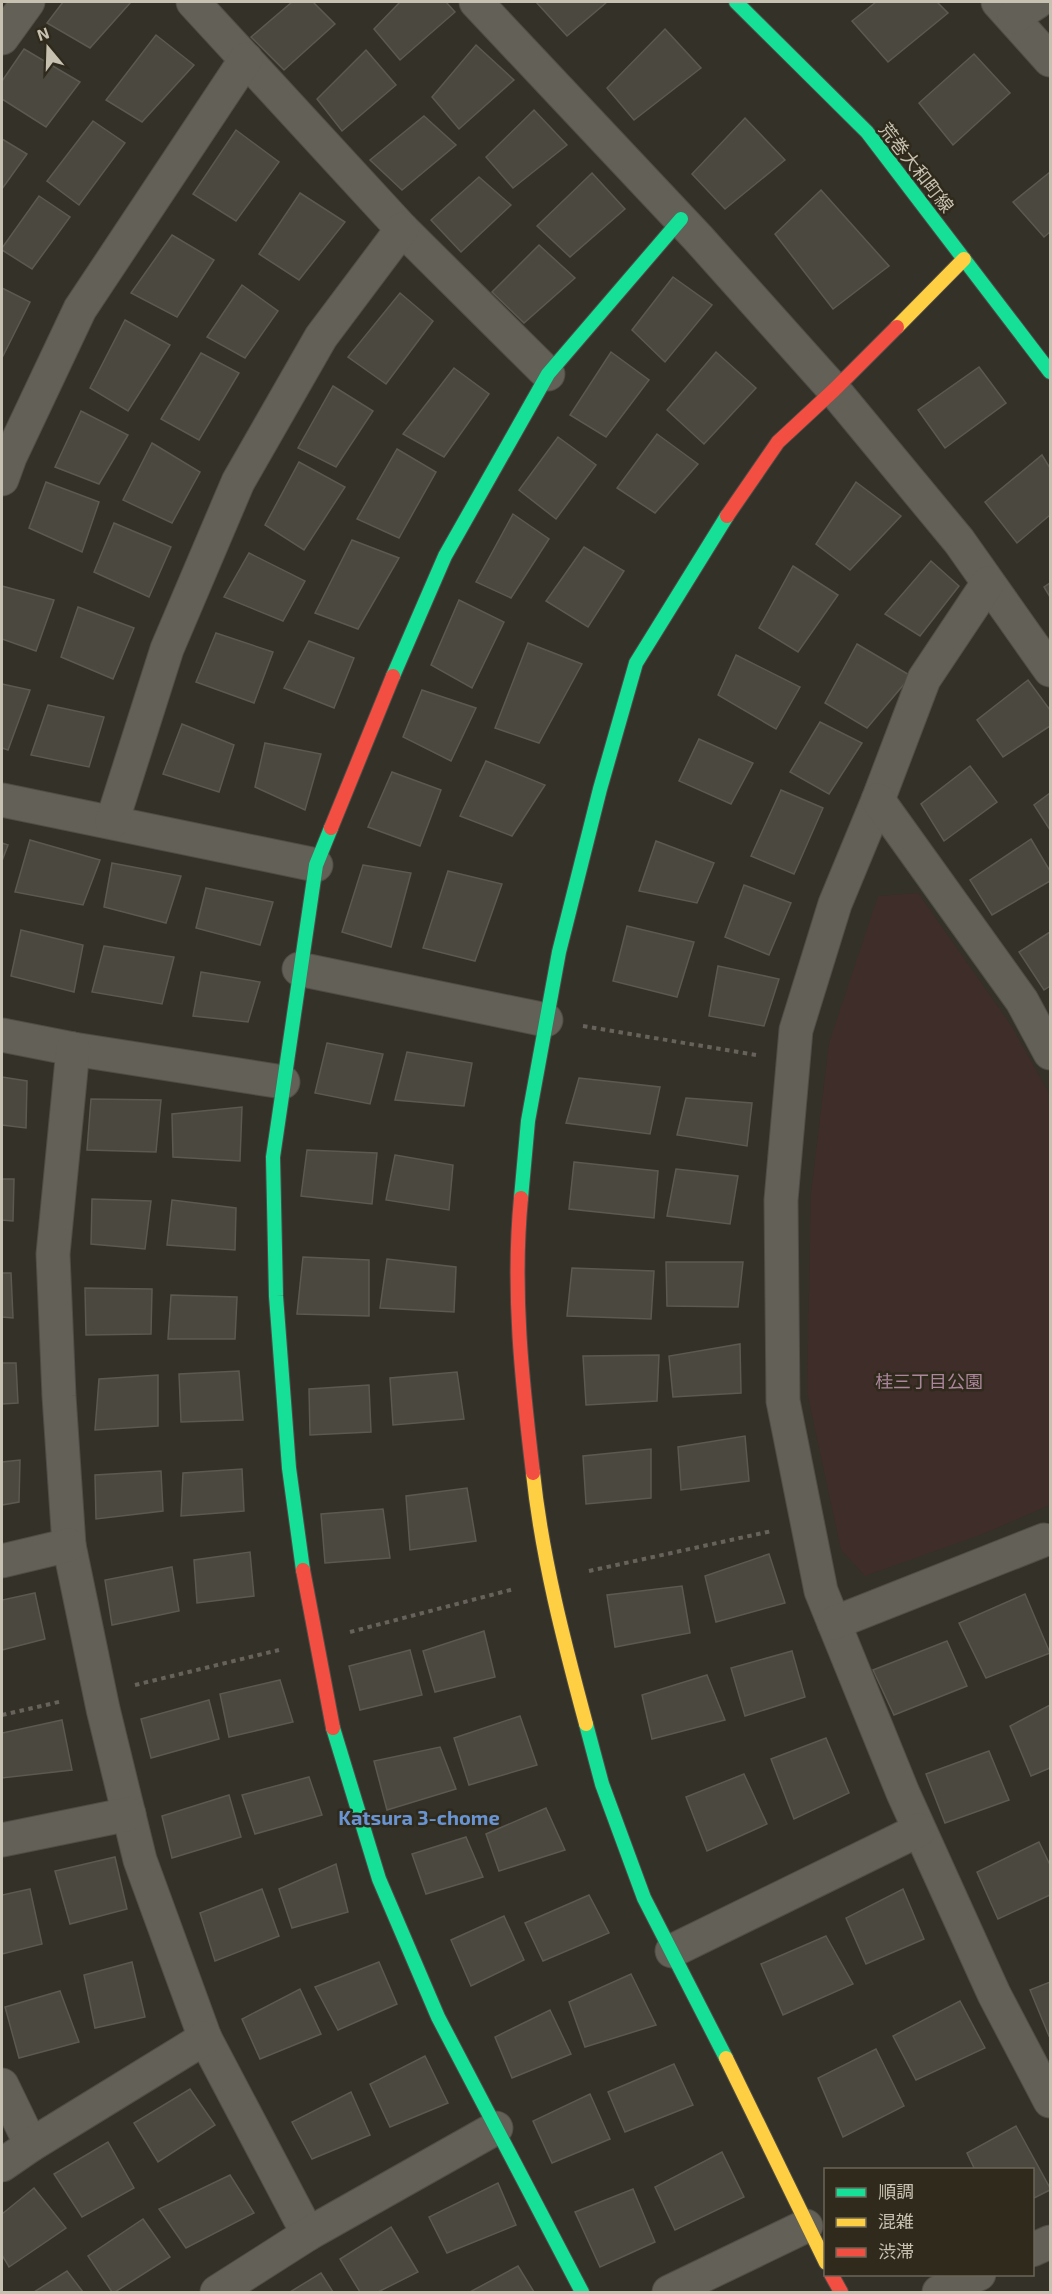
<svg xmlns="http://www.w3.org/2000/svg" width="1052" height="2294" viewBox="0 0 1052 2294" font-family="'Exo 2','Noto Sans JP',sans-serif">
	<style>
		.green { fill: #3e2d28 }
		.building { fill: #4b4840; stroke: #5c5950; stroke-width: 1.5 }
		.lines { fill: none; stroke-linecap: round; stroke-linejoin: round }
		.street-casing { stroke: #4f4d46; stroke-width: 35 }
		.fast-casing { stroke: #4f4d46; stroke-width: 16 }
		.slow-casing { stroke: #4f4d46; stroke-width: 16 }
		.jam-casing { stroke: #4f4d46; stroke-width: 16 }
		.path { stroke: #67625b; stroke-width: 4; stroke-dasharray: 4.5 4.5; stroke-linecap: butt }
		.street { stroke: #636057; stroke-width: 33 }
		.fast { stroke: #16e098; stroke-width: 14 }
		.slow { stroke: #ffcf43; stroke-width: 14 }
		.jam { stroke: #f24e42; stroke-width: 14 }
		.labels { text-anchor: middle; stroke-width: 5; stroke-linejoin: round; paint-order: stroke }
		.street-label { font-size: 18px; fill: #c6c1b1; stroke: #2f2a1b }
		.park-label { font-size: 18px; fill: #ac869d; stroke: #2f2a1b }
		.neighbourhood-label { font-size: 20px; font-weight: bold; fill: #6894d3; stroke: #2f2a1b }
	</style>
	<rect width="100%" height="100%" fill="#343128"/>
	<path class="green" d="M918,893L1011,1025L1050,1095V1505L983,1534L865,1576L841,1550L807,1392L811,1193L829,1043L878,896Z"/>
	<g class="building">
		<path d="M63,2H131L90,48L47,23Z"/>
		<path d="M292,2H313L335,24L284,70L251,37Z"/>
		<path d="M400,2H446L455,12L400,60L374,29Z"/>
		<path d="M536,2H607L567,36Z"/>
		<path d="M876,2H937L948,13L888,62L852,21Z"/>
		<path d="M665,29L701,68L634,120L607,88Z"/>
		<path d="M156,35L194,65L142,122L106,100Z"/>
		<path d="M476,45L514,80L459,129L432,97Z"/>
		<path d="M24,49L80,82L46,127L2,99V81Z"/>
		<path d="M366,50L396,85L342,131L317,99Z"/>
		<path d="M974,54L1010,93L953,145L919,103Z"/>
		<path d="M534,110L567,145L513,188L486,157Z"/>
		<path d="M424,116L456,145L402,190L370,160Z"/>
		<path d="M745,118L785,160L725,209L692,174Z"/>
		<path d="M93,121L125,143L79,205L47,181Z"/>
		<path d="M236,130L279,162L236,221L193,194Z"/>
		<path d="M2,139L27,154L2,189Z"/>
		<path d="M1050,172V232L1044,237L1013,202Z"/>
		<path d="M592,173L625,209L570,257L537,226Z"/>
		<path d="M479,177L511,205L461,252L431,220Z"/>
		<path d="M821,190L889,266L833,309L775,234Z"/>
		<path d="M300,193L345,222L299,280L259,254Z"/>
		<path d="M39,196L70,217L32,269L2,250V248Z"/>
		<path d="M172,235L214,260L177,317L131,293Z"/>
		<path d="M539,245L575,278L524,323L492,292Z"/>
		<path d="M673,277L712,305L665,362L632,330Z"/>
		<path d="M242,285L278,311L245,358L207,337Z"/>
		<path d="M2,288L30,302L2,358Z"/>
		<path d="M400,293L433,321L386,384L348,357Z"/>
		<path d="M125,320L170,345L128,411L90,388Z"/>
		<path d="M611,352L649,380L606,437L570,415Z"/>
		<path d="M716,352L756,388L704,444L667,410Z"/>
		<path d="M201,353L239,373L199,440L161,419Z"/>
		<path d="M979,367L1006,403L945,448L918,410Z"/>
		<path d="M454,368L489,394L444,457L403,434Z"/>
		<path d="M333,386L373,411L336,467L298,448Z"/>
		<path d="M81,411L128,435L99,484L55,467Z"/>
		<path d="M657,434L698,464L655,513L617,488Z"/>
		<path d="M558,437L596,465L556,519L519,490Z"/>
		<path d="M152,443L200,472L172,523L123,500Z"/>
		<path d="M397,449L436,472L399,538L357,519Z"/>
		<path d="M1042,455L1050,468V515L1017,543L985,502Z"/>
		<path d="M299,462L345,487L304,550L265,525Z"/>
		<path d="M46,482L99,502L82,552L29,528Z"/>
		<path d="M856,482L901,516L850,570L816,544Z"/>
		<path d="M513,514L549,539L511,598L476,582Z"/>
		<path d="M114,523L171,547L149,597L94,572Z"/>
		<path d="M352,540L399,558L358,629L315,613Z"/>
		<path d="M584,547L624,571L588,627L546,601Z"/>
		<path d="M249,553L305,581L283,621L224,597Z"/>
		<path d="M931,561L959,586L920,636L885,614Z"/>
		<path d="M793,566L838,595L798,652L759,628Z"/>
		<path d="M1050,583V597L1044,587Z"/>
		<path d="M2,586L54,600L36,651L2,639Z"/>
		<path d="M459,600L504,622L472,688L431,665Z"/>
		<path d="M78,607L134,628L113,679L61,657Z"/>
		<path d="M216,633L273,652L254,703L196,682Z"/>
		<path d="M309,641L354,658L334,708L284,688Z"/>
		<path d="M528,643L582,664L539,743L495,728Z"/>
		<path d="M857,644L911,676L867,728L825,703Z"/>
		<path d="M736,655L800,687L776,729L718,695Z"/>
		<path d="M1028,680L1050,710V726L1003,757L977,720Z"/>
		<path d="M2,684L30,690L8,750L2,748Z"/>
		<path d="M422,690L476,708L451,761L403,737Z"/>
		<path d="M48,705L104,717L89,767L31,755Z"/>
		<path d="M820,722L862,743L829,794L790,772Z"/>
		<path d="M182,724L234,745L219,792L163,774Z"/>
		<path d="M699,739L753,763L731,804L679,781Z"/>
		<path d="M265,743L321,754L305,810L255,787Z"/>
		<path d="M486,761L545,785L512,836L460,816Z"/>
		<path d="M970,766L997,802L944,841L921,804Z"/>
		<path d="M392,772L441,790L420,846L368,827Z"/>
		<path d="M781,790L823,808L794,874L751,856Z"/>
		<path d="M1050,793V830L1034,805Z"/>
		<path d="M1031,839L1050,871V881L992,915L970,880Z"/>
		<path d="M30,840L100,860L83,905L15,892Z"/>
		<path d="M656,841L714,863L697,903L639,891Z"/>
		<path d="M2,843L8,845L2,861Z"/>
		<path d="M112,863L181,876L166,923L104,907Z"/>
		<path d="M363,865L411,873L391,947L342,932Z"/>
		<path d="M448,871L502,884L475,961L423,948Z"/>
		<path d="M744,885L791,903L769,955L725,937Z"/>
		<path d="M206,888L273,902L260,945L196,928Z"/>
		<path d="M627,926L694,942L677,997L613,981Z"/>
		<path d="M21,930L83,945L74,992L11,976Z"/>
		<path d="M1050,932V986L1044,990L1019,952Z"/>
		<path d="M104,946L174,957L162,1004L92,992Z"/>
		<path d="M718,966L779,979L764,1026L709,1016Z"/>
		<path d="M201,972L260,982L248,1022L193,1016Z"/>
		<path d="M327,1043L383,1054L370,1104L315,1093Z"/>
		<path d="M407,1052L472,1063L464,1106L395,1100Z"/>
		<path d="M2,1077L27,1081L26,1128L2,1125Z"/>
		<path d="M579,1078L660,1087L650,1134L566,1123Z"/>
		<path d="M686,1098L752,1103L747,1146L677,1135Z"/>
		<path d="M91,1099L161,1100L156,1152L87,1150Z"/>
		<path d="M242,1107L240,1161L173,1157L172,1114Z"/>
		<path d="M307,1150L377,1153L372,1204L301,1196Z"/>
		<path d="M395,1155L453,1165L449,1210L386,1200Z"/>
		<path d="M574,1162L658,1171L654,1218L569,1209Z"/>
		<path d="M676,1169L738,1176L730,1224L667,1216Z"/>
		<path d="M2,1179H14L13,1221L2,1220Z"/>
		<path d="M92,1199L151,1201L145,1249L91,1244Z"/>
		<path d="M172,1200L236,1208L235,1250L167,1245Z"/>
		<path d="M303,1257L369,1260V1316L297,1314Z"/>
		<path d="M387,1259L456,1267L454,1312L380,1308Z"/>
		<path d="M666,1262H743L738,1307L667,1306Z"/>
		<path d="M572,1268L654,1271L651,1319L567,1316Z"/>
		<path d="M2,1273H11L13,1318L2,1317Z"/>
		<path d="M85,1288L152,1289L151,1334L86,1335Z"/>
		<path d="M171,1295L237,1297L235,1339H168Z"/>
		<path d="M740,1344L741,1393L673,1397L669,1356Z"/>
		<path d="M659,1355L657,1401L586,1405L583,1356Z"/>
		<path d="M2,1363H16L18,1403L2,1404Z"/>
		<path d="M239,1371L243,1420L181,1422L179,1374Z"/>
		<path d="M457,1372L464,1419L393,1425L390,1378Z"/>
		<path d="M158,1375V1426L95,1430L99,1379Z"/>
		<path d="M369,1385L371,1432L310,1435L309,1389Z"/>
		<path d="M745,1436L749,1481L681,1490L678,1447Z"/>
		<path d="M651,1449V1498L586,1504L583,1456Z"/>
		<path d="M20,1460L19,1502L2,1505V1462Z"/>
		<path d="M242,1469L244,1511L181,1516L183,1473Z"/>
		<path d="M161,1471L163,1511L96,1519L95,1475Z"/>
		<path d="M467,1488L476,1541L410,1550L406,1496Z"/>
		<path d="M383,1509L390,1558L325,1563L321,1514Z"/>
		<path d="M250,1552L254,1596L197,1603L194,1560Z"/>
		<path d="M769,1554L785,1603L716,1622L705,1576Z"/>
		<path d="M172,1567L179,1611L112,1625L105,1580Z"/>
		<path d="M682,1586L690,1633L615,1647L607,1595Z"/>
		<path d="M35,1593L45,1639L2,1650V1600Z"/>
		<path d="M1025,1594L1050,1653L986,1678L959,1623Z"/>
		<path d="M484,1631L495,1677L435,1692L423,1651Z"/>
		<path d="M947,1641L967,1686L894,1715L873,1670Z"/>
		<path d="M410,1650L422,1695L360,1710L349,1666Z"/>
		<path d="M792,1651L805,1697L745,1716L731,1668Z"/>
		<path d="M707,1675L725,1720L652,1739L642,1695Z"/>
		<path d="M280,1680L293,1722L229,1737L220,1694Z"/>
		<path d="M209,1700L219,1739L151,1758L141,1719Z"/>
		<path d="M1050,1705V1768L1031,1776L1010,1726Z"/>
		<path d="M520,1716L537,1765L469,1785L454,1738Z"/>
		<path d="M62,1720L72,1770L2,1778V1733Z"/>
		<path d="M826,1738L849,1793L794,1819L771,1759Z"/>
		<path d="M440,1747L456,1789L387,1810L374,1761Z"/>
		<path d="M989,1751L1009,1800L945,1823L926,1774Z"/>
		<path d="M744,1774L767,1824L707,1851L686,1797Z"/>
		<path d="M309,1777L322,1815L255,1834L242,1795Z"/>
		<path d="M229,1795L241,1837L172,1858L162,1816Z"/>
		<path d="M546,1808L565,1850L499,1871L486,1834Z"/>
		<path d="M466,1837L483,1877L426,1894L412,1854Z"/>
		<path d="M1039,1842L1050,1865V1895L998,1919L977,1872Z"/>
		<path d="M115,1857L127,1909L70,1924L55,1871Z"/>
		<path d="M336,1864L348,1912L292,1928L279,1889Z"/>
		<path d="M30,1889L42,1944L2,1954V1895Z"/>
		<path d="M262,1889L279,1936L215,1961L200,1913Z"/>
		<path d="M903,1889L924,1939L866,1964L846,1918Z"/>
		<path d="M589,1895L609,1933L543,1961L525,1923Z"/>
		<path d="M504,1916L524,1960L471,1986L451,1940Z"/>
		<path d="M826,1936L853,1984L783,2015L761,1964Z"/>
		<path d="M132,1962L145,2017L95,2028L84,1975Z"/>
		<path d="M379,1962L397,2004L338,2030L315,1987Z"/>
		<path d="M631,1974L656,2025L585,2047L569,2002Z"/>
		<path d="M1050,1982V2035L1049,2036L1030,1990Z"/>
		<path d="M300,1989L321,2034L260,2059L242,2019Z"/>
		<path d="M60,1991L79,2042L19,2058L5,2007Z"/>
		<path d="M960,2001L985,2048L916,2080L893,2036Z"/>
		<path d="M550,2010L571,2054L512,2078L495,2037Z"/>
		<path d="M876,2049L904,2106L843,2137L818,2078Z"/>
		<path d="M425,2056L448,2103L390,2127L370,2084Z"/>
		<path d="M674,2064L693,2105L625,2132L608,2092Z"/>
		<path d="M190,2089L215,2125L158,2162L134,2123Z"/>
		<path d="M351,2092L370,2135L312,2159L292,2122Z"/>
		<path d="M590,2094L610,2139L552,2163L533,2121Z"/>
		<path d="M1016,2126L1050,2188V2190L1032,2199V2170H975L967,2153Z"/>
		<path d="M108,2142L134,2188L82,2217L54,2174Z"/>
		<path d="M722,2152L744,2197L675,2230L655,2187Z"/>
		<path d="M230,2175L254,2213L186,2248L159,2209Z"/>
		<path d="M498,2183L516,2225L447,2253L429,2217Z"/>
		<path d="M34,2188L66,2228L9,2267L2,2255V2214Z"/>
		<path d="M633,2189L655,2242L600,2267L575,2212Z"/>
		<path d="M143,2219L170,2257L115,2292H112L88,2256Z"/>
		<path d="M391,2227L418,2272L378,2292H360L340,2259Z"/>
		<path d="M518,2266L534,2292H470Z"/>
		<path d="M67,2271L83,2292H34Z"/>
		<path d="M321,2273L333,2292H290Z"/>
	</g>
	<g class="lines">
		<defs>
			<g id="street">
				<path d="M193,2L402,229L548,374"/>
				<path d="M476,2L698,238L834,390L959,541L1050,670"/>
				<path d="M998,2L1050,60"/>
				<path d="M1014,17L1037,2"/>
				<path d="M2,38L28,2"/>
				<path d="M2,479L10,457L80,309L246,59"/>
				<path d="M988,583L924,679L878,800L835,904L796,1030L781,1200L783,1401L821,1591L903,1793L994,1994L1050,2101"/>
				<path d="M2,800L316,865"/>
				<path d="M878,800L1022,1001L1050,1053"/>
				<path d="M112,822L167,649L238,482L321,337L402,229"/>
				<path d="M299,969L546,1020"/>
				<path d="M2,1035L73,1049L283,1082"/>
				<path d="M73,1049L53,1254L59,1396L69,1545L103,1709L140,1860L205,2038L308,2234"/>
				<path d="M2,1561L69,1545"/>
				<path d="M834,1623L1044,1540"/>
				<path d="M2,1840L129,1814"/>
				<path d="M672,1951L919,1830"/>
				<path d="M2,2085L31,2145"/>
				<path d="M2,2165L31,2145L205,2038"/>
				<path d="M1032,2250L1050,2242"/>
				<path d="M217,2292L308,2234L496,2128"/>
				<path d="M669,2292L806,2226"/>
				<path d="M939,2292L979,2274"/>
			</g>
			<g id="fast">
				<path d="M736,2L867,132L1050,372"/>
				<path d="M393,676L445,556L548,374L681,219"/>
				<path d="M521,1198L528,1121L559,952L600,789L636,663L727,516"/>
				<path d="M303,1570L289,1468L276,1296L273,1157L316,865L331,828"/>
				<path d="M586,1724L602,1784L644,1898L726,2058"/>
				<path d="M333,1728L379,1879L438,2017L582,2292"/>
			</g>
			<g id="slow">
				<path d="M897,327L964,259"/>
				<path d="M533,1473C542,1558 564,1642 586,1724"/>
				<path d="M726,2058L826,2263"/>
			</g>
			<g id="jam">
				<path d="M727,516L778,442L834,390L897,327"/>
				<path d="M331,828L393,676"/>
				<path d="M521,1198C512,1290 522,1382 533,1473"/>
				<path d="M303,1570L333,1728"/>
				<path d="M831,2274L841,2292"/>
			</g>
		</defs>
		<use href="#street" class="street-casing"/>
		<use href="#fast" class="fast-casing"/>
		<use href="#slow" class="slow-casing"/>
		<use href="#jam" class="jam-casing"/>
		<g class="path">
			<path d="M583,1026L756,1055"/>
			<path d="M589,1571L772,1531"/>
			<path d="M350,1632L514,1589"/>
			<path d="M135,1685L279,1650"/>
			<path d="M2,1715L63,1701"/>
		</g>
		<use href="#street" class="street"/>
		<use href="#fast" class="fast"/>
		<use href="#slow" class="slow"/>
		<use href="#jam" class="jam"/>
	</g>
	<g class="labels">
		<g class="street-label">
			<text transform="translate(916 168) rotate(52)" y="6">荒巻大和町線</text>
		</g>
		<g class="park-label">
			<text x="929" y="1388">桂三丁目公園</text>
		</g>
		<g class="neighbourhood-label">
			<text x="419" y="1825">Katsura 3-chome</text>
		</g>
	</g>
	<rect width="1052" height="2294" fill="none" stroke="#c6c1b1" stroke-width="6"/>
	<rect x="824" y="2168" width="210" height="108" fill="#2f2a1b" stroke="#6b6657" stroke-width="1.5"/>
	<rect x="836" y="2188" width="30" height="9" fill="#16e098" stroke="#6b6657" stroke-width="1.5"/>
	<text x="878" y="2198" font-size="18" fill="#c6c1b1">順調</text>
	<rect x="836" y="2218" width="30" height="9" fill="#ffcf43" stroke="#6b6657" stroke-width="1.5"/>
	<text x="878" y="2228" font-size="18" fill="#c6c1b1">混雑</text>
	<rect x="836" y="2248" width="30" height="9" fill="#f24e42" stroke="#6b6657" stroke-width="1.5"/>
	<text x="878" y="2258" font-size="18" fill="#c6c1b1">渋滞</text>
	<g transform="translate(48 48) rotate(341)" stroke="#2f2a1b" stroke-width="4.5" paint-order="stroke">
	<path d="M0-4.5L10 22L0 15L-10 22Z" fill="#c6c1b1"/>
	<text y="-9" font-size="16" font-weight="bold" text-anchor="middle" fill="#c6c1b1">N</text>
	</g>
</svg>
